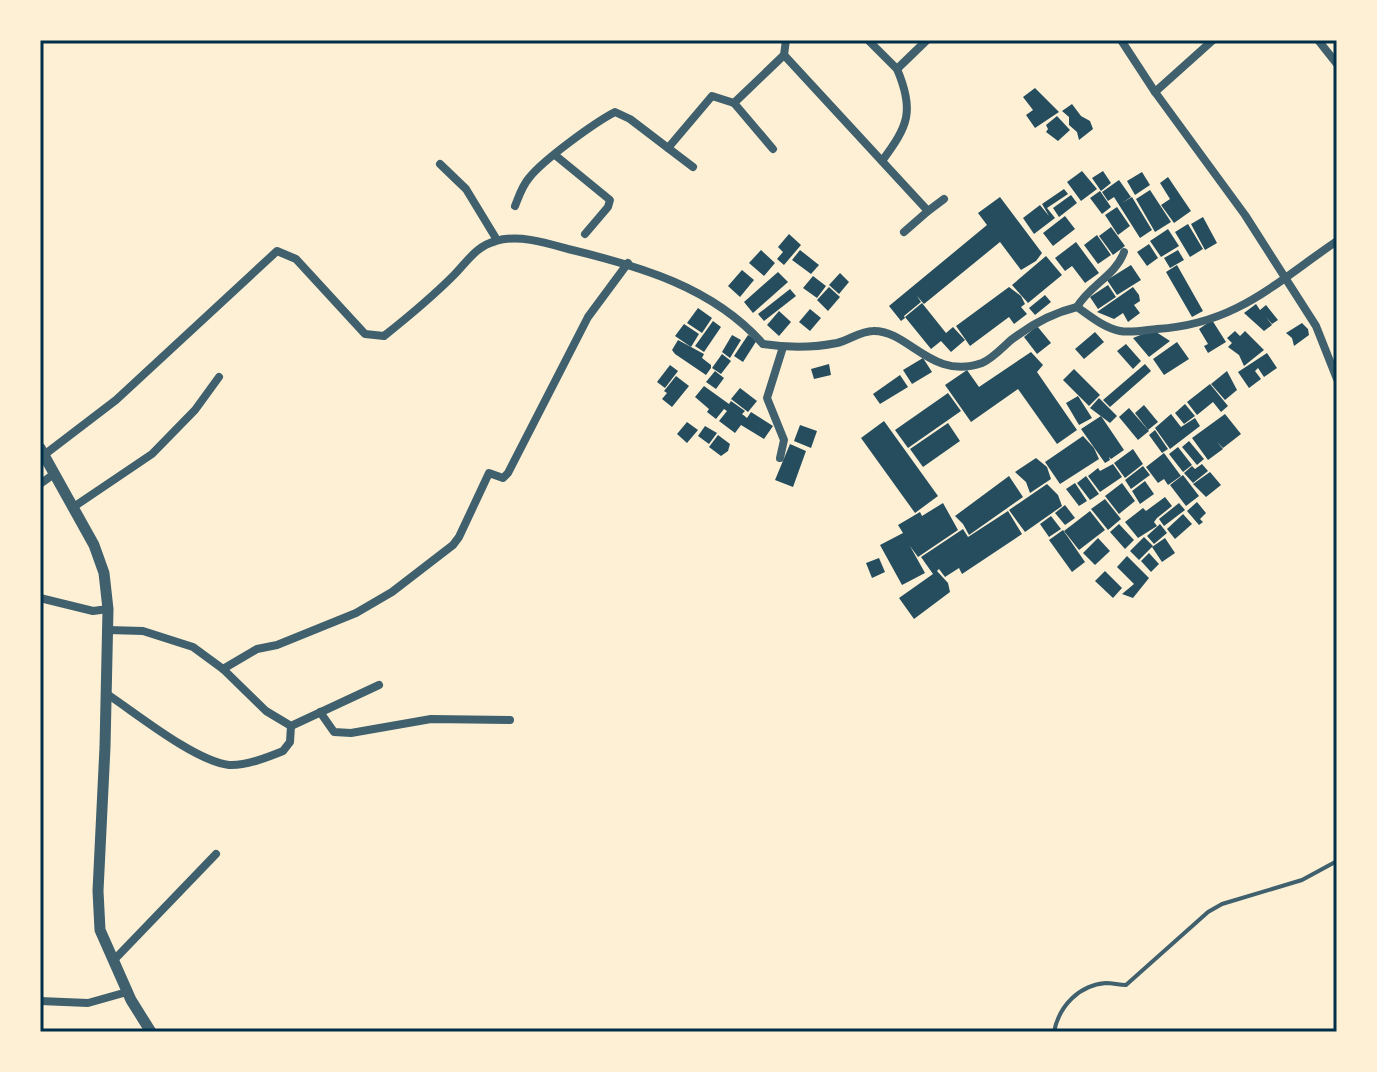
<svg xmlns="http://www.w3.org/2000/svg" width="1377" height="1072" viewBox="0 0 1377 1072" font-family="Signika,sans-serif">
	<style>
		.building { fill: #264d5e }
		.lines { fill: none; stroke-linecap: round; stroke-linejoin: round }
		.service { stroke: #3f606c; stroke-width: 4 }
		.minor { stroke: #3f606c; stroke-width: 8 }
		.tertiary { stroke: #3f606c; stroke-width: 11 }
		.neatline { fill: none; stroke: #003049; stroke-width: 3 }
	</style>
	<rect width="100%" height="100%" fill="#fdf0d5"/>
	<g class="building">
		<path d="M1035,88L1059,112L1035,128L1026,115L1033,110L1023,97Z"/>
		<path d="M1072,104L1081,116L1090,121L1093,129L1079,140L1077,132L1069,125V117L1062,111Z"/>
		<path d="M1057,116L1070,130L1058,141L1046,132L1048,129L1046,125Z"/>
		<path d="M1082,171L1097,189L1081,201L1067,182Z"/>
		<path d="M1103,171L1111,183L1101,191L1092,178Z"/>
		<path d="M1142,172L1150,185L1135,195L1127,181Z"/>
		<path d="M1168,177L1191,211L1174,223L1161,205L1170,199L1160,183Z"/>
		<path d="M1119,180L1131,197L1122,203L1132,197L1152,230L1140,238L1114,197L1108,201L1102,192Z"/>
		<path d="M1064,189L1068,194L1047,208L1055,218L1034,234L1023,218L1040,205L1049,216L1042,204Z"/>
		<path d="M1150,190L1171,222L1155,232L1136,199Z"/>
		<path d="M1100,191L1111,207L1102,214L1090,198Z"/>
		<path d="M1071,195L1077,203L1059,217L1053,208Z"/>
		<path d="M1000,197L1042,253L1036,261L1021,270L1000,242L924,304L917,296L921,302L904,316L905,318L901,321L889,306L987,225L978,213Z"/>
		<path d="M1117,207L1130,226L1118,235L1105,215Z"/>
		<path d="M1065,216L1075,229L1053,246L1043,233Z"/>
		<path d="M1203,217L1217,243L1205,250L1191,224Z"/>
		<path d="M1188,224L1203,249L1190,257L1175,232Z"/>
		<path d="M1111,227L1125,246L1113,255L1099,236Z"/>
		<path d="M1168,229L1179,246L1161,257L1150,241Z"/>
		<path d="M789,234L801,245L784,265L777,259L783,252L778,247Z"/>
		<path d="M1097,235L1111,255L1098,264L1084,245Z"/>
		<path d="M1076,242L1099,273L1085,283L1072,266L1065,271L1055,258Z"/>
		<path d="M1149,244L1158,258L1147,266L1137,252Z"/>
		<path d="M761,250L775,263L764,276L749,263Z"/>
		<path d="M800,250L819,265L811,274L792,260Z"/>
		<path d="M1178,250L1184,260L1170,268L1164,258Z"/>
		<path d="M1046,256L1062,275L1028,303L1012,285Z"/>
		<path d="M1131,265L1141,280L1117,295L1107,280Z"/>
		<path d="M1177,265L1203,311L1192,317L1166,272Z"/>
		<path d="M742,270L754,280L740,297L728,286Z"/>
		<path d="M778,272L788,282L753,313L744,302Z"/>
		<path d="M840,273L849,282L839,294L829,285Z"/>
		<path d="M813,276L826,286L817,298L803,288Z"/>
		<path d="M1108,285L1116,297L1098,309L1090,297Z"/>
		<path d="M829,287L840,297L828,311L817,300Z"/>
		<path d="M1009,287L1021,296L1025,304L1021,307L1027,314L1014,324L1009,317L970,346L956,326Z"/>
		<path d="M1133,287L1139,295L1140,301L1134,305L1140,313L1128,322L1123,313L1114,319L1097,312Z"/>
		<path d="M790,289L796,296L764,321L758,314Z"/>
		<path d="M1045,295L1051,302L1035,315L1029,308Z"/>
		<path d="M922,303L946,333L953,327L965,340L951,352L941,341L931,349L905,317Z"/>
		<path d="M1256,304L1260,310L1266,305L1278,320L1272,324L1266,317L1272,325L1264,331L1244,313Z"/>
		<path d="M698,308L712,318L702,333L687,323Z"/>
		<path d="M810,309L821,318L810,331L799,322Z"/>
		<path d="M779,311L791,322L779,336L767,325Z"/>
		<path d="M1212,320L1226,342L1208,353L1204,346L1208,344L1199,329Z"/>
		<path d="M713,321L721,327L704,352L695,346Z"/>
		<path d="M1302,323L1308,329L1309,335L1294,346L1292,338L1286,333Z"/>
		<path d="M684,324L699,334L691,347L675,336Z"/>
		<path d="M1037,326L1051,343L1037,354L1024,337Z"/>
		<path d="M1153,330L1170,341L1149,357L1133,338Z"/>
		<path d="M1235,331L1240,336L1245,331L1264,350L1244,366L1239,355L1228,347L1232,343L1227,338Z"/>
		<path d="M1095,332L1104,342L1084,359L1075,349Z"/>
		<path d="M732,335L741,340L730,358L722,352Z"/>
		<path d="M748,335L757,340L743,362L734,356Z"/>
		<path d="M678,340L704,354L702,358L711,365V368L706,375L675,354L672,350Z"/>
		<path d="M1177,342L1189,359L1164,375L1153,359Z"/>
		<path d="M1126,344L1141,361L1133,369L1117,351Z"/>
		<path d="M1031,352L1043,365L1037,372L1077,430L1057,444L1018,389L971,422L945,385L967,370L979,387Z"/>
		<path d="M1267,353L1277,368L1264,377L1258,368L1255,371L1261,379L1249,388L1238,372Z"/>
		<path d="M722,354L731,361L721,374L712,368Z"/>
		<path d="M923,358L932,372L912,384L903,370Z"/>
		<path d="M829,364L831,375L814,379L811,369Z"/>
		<path d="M1145,364L1151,371L1110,407L1103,400Z"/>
		<path d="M670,365L678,371L665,388L657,382Z"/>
		<path d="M1074,369L1100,395L1089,406L1063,380Z"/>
		<path d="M715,371L724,378L716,389L706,382Z"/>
		<path d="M1227,371L1237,390L1225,400L1211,384Z"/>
		<path d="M900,375L908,387L880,404L873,394Z"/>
		<path d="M676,376L689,386L672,407L662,399L667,393L664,391Z"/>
		<path d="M1210,384L1228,406L1221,412L1213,402L1197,415L1187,402Z"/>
		<path d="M704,386L729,404L731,401L745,411L742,414L747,418L751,412L773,426L764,439L741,425L735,433L719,421L727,411L724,409L716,419L707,412L709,409L695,397Z"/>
		<path d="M740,388L757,401L748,412L731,399Z"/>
		<path d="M948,393L961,411L908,448L895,430Z"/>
		<path d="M1078,396L1092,418L1079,425L1066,403Z"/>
		<path d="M1099,398L1117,416L1110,423L1090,408Z"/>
		<path d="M1185,404L1195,416L1184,424L1175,413Z"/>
		<path d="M1144,405L1158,422L1148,430L1135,413Z"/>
		<path d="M1129,408L1149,431L1138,440L1119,417Z"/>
		<path d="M1171,414L1181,427L1195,418L1200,426L1170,449L1155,428Z"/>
		<path d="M1225,414L1241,434L1223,448L1217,442L1223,449L1208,460L1192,438Z"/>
		<path d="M1101,416L1124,450L1111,459L1109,457L1110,460L1105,463L1081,429Z"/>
		<path d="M884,421L938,496L915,513L861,438Z"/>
		<path d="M687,422L698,430L687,443L677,434Z"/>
		<path d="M948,423L960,441L923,467L910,449Z"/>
		<path d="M800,425L817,431L811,448L794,441Z"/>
		<path d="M705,426L717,433L709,444L698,436Z"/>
		<path d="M1155,430L1168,449L1162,453L1149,435Z"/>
		<path d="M718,435L730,444L728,451L721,456L709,447Z"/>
		<path d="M1083,436L1094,448L1099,459L1060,484L1045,462Z"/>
		<path d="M1189,441L1204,459L1197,465L1182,447Z"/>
		<path d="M790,444L806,451L793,487L775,480Z"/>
		<path d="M1178,447L1192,465L1183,472L1169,454Z"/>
		<path d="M1133,449L1143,464L1125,478L1114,463Z"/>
		<path d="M1164,453L1181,476L1168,485L1164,479L1158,483L1146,467Z"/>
		<path d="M1036,458L1047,467L1051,479L1030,493L1026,482L1015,472Z"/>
		<path d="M1113,464L1122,477L1100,492L1088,476L1098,468L1100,471Z"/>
		<path d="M1202,464L1208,471L1193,483L1184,473L1192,466L1195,469Z"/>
		<path d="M1143,466L1150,475L1131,489L1125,480Z"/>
		<path d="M1210,472L1221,485L1206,497L1193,484Z"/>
		<path d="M1183,475L1199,496L1186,506L1170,485Z"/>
		<path d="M1009,476L1023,497L969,535L963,524L955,516Z"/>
		<path d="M1086,476L1099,494L1090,500L1077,483Z"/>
		<path d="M1145,481L1154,494L1140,504L1132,491Z"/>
		<path d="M1075,483L1087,501L1079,506L1066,489Z"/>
		<path d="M1122,483L1135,501L1119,514L1105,496Z"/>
		<path d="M1047,484L1058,495L1062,506L1025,532L1009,510Z"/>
		<path d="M1165,497L1172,506L1157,518L1154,522L1157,526L1138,538L1125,522L1143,508L1146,511Z"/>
		<path d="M1105,499L1121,519L1108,530L1091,509Z"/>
		<path d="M1197,502L1206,513L1200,519L1203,522L1199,525L1187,511Z"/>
		<path d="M943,503L958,530L918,557L910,546L925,573L902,585L880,545L903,533L898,525L920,512L922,516Z"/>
		<path d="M1179,503L1185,510L1164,526L1159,519Z"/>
		<path d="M1065,505L1075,518L1065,525L1055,513Z"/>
		<path d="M1008,511L1022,534L962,574L959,568L945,577L939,569L937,571L948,583L950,592L914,619L899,598L933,574L921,557L963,529L968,537Z"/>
		<path d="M1090,511L1105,530L1079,550L1064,531Z"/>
		<path d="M1183,514L1192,524L1175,539L1167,529Z"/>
		<path d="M1051,516L1061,529L1049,537L1040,524Z"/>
		<path d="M1119,524L1134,540L1125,549L1110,532Z"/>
		<path d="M1160,524L1167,533L1154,544L1147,536Z"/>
		<path d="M1063,530L1085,562L1072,572L1049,540Z"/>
		<path d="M1144,537L1153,546L1139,560L1130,551Z"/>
		<path d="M1098,538L1110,551L1095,565L1083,553Z"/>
		<path d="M1165,538L1175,553L1162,562L1152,547Z"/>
		<path d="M1149,553L1159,564L1151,572L1141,561Z"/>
		<path d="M1127,556L1149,578L1133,598L1122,594L1134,584L1117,567Z"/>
		<path d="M879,558L885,572L872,578L866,563Z"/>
		<path d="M1105,571L1122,588L1113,598L1095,581Z"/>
	</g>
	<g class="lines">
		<path class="service" d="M1054,1032C1059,1006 1079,985 1106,983C1113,983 1119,985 1126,985L1208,912L1222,904L1302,880L1337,861"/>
		<g class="minor">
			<path d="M868,40L897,69L927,40"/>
			<path d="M1121,40L1155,92L1245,215L1316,326L1337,379"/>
			<path d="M1318,40L1337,64"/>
			<path d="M784,55L928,211L944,199"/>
			<path d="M1155,92L1213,40"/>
			<path d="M668,148L693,167"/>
			<path d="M773,149L734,103L784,55L786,40"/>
			<path d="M555,155L610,200L608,207L585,234"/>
			<path d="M882,161C908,126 915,111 897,69"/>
			<path d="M440,164L466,189L497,240"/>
			<path d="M515,206C519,196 522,186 529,178C543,160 594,123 615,112L630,119L668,148L712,96L734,103"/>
			<path d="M904,232L928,211"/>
			<path d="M1077,307C1089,286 1116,275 1124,252"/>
			<path d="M44,455L116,400L277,251L296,259L365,334L384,336C408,317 432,297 454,275C467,262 476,246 496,241C518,234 547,243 568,249C639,266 713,287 763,344C789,348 812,348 837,343C849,340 861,331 873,331C909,330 931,381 982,363C992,359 1003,347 1011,340C1032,324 1052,313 1077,307C1090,316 1104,328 1120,331C1131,333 1146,330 1157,329C1236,324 1275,283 1337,241"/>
			<path d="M780,458L784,440L767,398L783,347"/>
			<path d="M40,484L54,474"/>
			<path d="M72,508L152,454L195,410L219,377"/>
			<path d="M40,598L93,611L108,609"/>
			<path d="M108,630L143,631L193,647L223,669L266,711L291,726L379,685"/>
			<path d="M223,669L257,649L277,645L356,613L392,592L453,545L459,537L489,473L503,478L508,473L588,317L628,263"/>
			<path d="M107,694C137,714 195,761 229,765C246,766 268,757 283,751L290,742L291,726"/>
			<path d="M320,712L334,732L351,733L431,719L510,720"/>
			<path d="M113,961L216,854"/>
			<path d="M40,1001L88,1003L127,992"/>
		</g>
		<path class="tertiary" d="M40,448L94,545L104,573L108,609L105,747L98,891L100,930L131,1000L151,1032"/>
	</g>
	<rect width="1377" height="1072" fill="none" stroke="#fdf0d5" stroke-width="84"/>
	<rect x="42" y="42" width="1293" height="988" class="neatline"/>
</svg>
